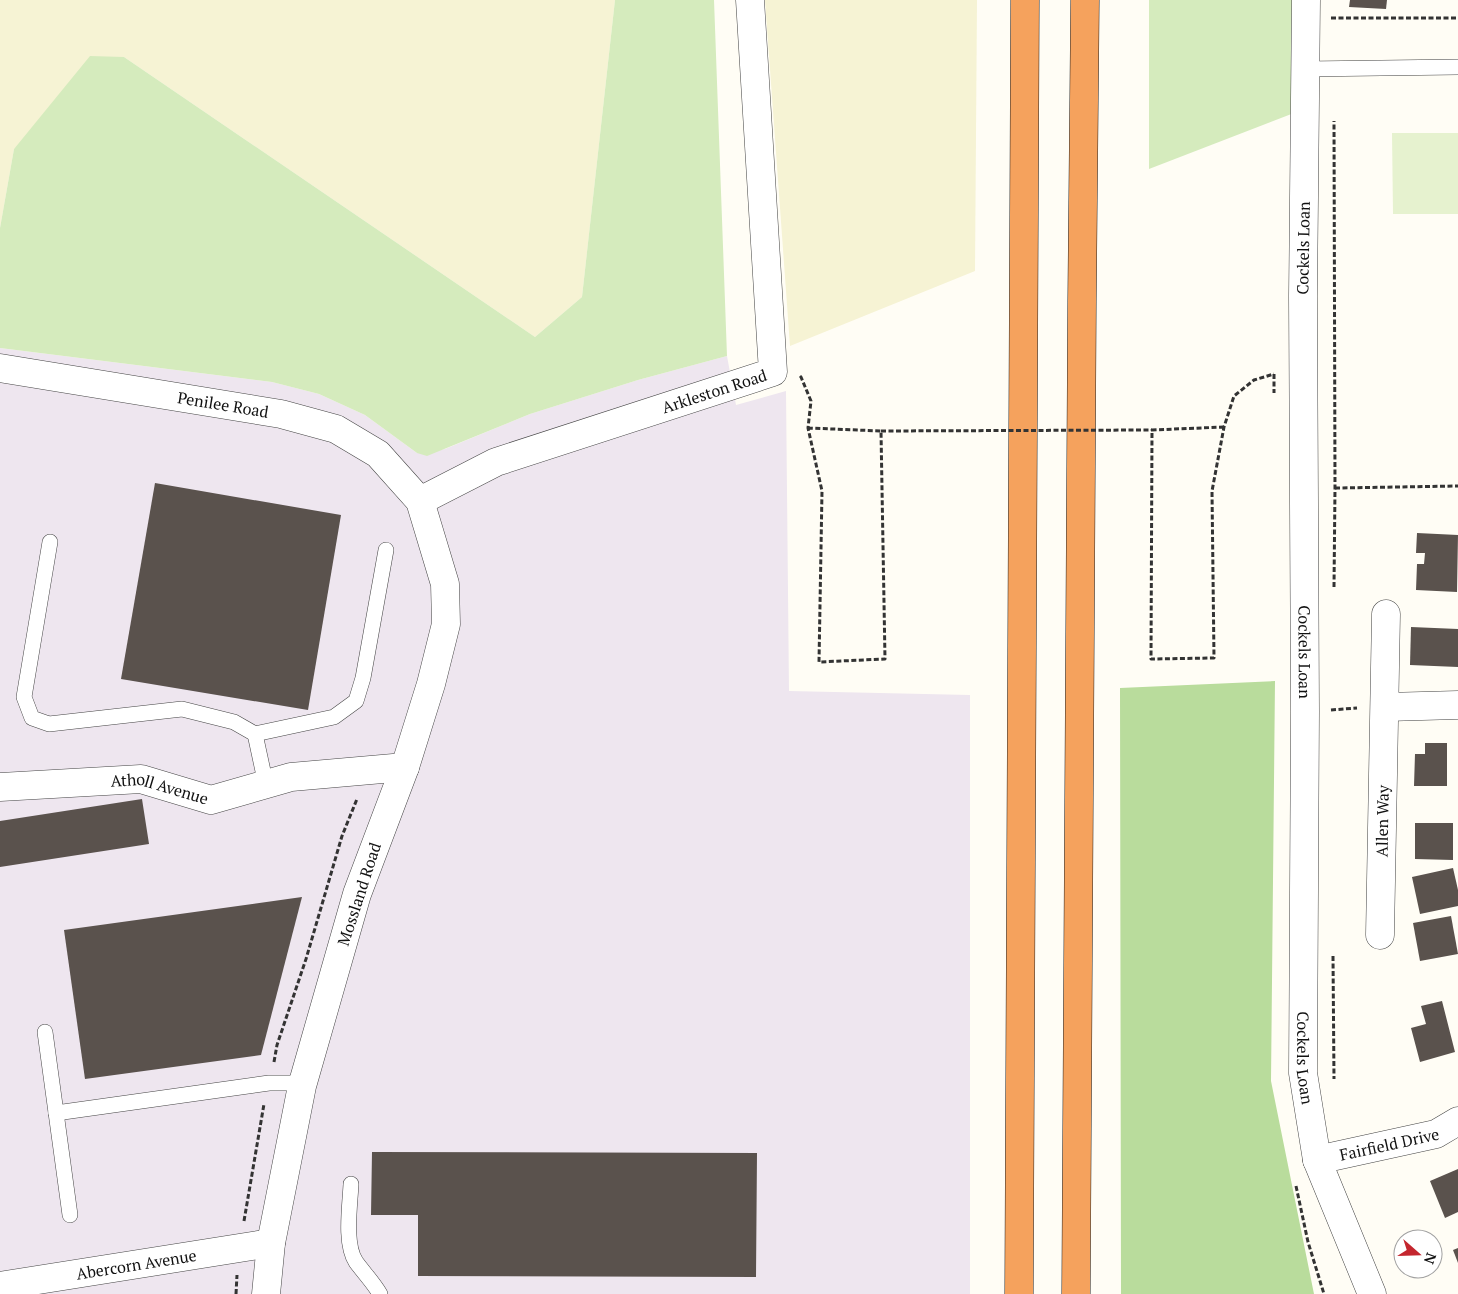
<svg xmlns="http://www.w3.org/2000/svg" width="1458" height="1294" viewBox="0 0 1458 1294" font-family="'PT Serif',serif">
	<style>
		.industrial { fill: #eee6ef }
		.farmland { fill: #f6f3d4 }
		.green { fill: #d5ebbd }
		.forest { fill: #b9dc9c }
		.pitch { fill: #e6f2cf }
		.building { fill: #5a524d }
		.lines { fill: none; stroke-linecap: round; stroke-linejoin: round }
		.service-casing { stroke: #444; stroke-width: 16 }
		.minor-casing { stroke: #444; stroke-width: 29 }
		.tertiary-casing { stroke: #444; stroke-width: 29 }
		.motorway-casing { stroke: #222; stroke-width: 29 }
		.path { stroke: #333; stroke-width: 3; stroke-dasharray: 5 2.5; stroke-linecap: butt }
		.service { stroke: #fff; stroke-width: 15 }
		.minor { stroke: #fff; stroke-width: 28 }
		.tertiary { stroke: #fff; stroke-width: 28 }
		.motorway { stroke: #f5a25d; stroke-width: 28 }
		.path-bridge { stroke: #333; stroke-width: 3; stroke-dasharray: 5 2.5; stroke-linecap: butt }
		.labels { text-anchor: middle; stroke-width: 5; stroke-linejoin: round; paint-order: stroke }
		.street-label { font-size: 16px; fill: #111; stroke: #fff }
	</style>
	<rect width="100%" height="100%" fill="#fffdf5"/>
	<path class="industrial" d="M0,348L272,382L319,394L365,415L417,453L445,449L530,414L638,380L727,356L736,405L786,391L789,691L970,695V1294H0Z"/>
	<g class="farmland">
		<path d="M0,0H615L582,297L535,337L124,57L14,149L0,228Z"/>
		<path d="M765,0H977L975,271L790,346Z"/>
	</g>
	<g class="green">
		<path d="M615,0H714L727,356L638,380L530,414L427,456L417,453L365,415L319,394L272,382L0,348V228L14,149L90,56L124,57L535,337L582,297Z"/>
		<path d="M1149,0H1294V113L1149,169Z"/>
	</g>
	<path class="forest" d="M1275,681L1271,1081L1314,1294H1121L1120,688Z"/>
	<path class="pitch" d="M1392,133H1458V214H1393Z"/>
	<g class="building">
		<path d="M1350,0H1387L1386,9L1349,7Z"/>
		<path d="M155,483L341,515L308,710L121,679Z"/>
		<path d="M1417,533L1458,535L1457,592L1416,590L1417,564H1424L1425,553H1416Z"/>
		<path d="M1411,627L1458,629V667L1410,665Z"/>
		<path d="M1425,743H1447V786H1414L1415,754H1425Z"/>
		<path d="M142,799L149,844L0,867V821Z"/>
		<path d="M1415,823H1453V860L1415,859Z"/>
		<path d="M1453,868L1458,890V906L1420,914L1412,877Z"/>
		<path d="M302,897L261,1055L85,1079L64,930Z"/>
		<path d="M1451,916L1458,954L1420,961L1413,923Z"/>
		<path d="M1442,1001L1455,1052L1420,1062L1411,1028L1426,1024L1421,1006Z"/>
		<path d="M372,1152L757,1153L756,1277L418,1276V1215H371Z"/>
		<path d="M1458,1169V1212L1445,1218L1430,1181Z"/>
		<path d="M1458,1248V1263L1453,1250Z"/>
	</g>
	<g class="lines">
		<defs>
			<g id="service">
				<path d="M1305,69L1458,67"/>
				<path d="M50,542L24,697L32,718L49,724L182,709L234,722L255,734L334,717L356,701L363,678L386,550"/>
				<path d="M255,734L266,785"/>
				<path d="M45,1032L70,1215"/>
				<path d="M56,1113L269,1083H303"/>
				<path d="M351,1184C350,1206 344,1244 356,1262C364,1273 373,1282 380,1294"/>
			</g>
			<g id="minor">
				<path id="s1" d="M420,501L496,462L773,372L750,0"/>
				<path d="M1386,707L1458,705"/>
				<path id="s2" d="M0,787L141,779L211,800L291,777L405,767"/>
				<path id="s3" d="M1380,935L1386,614"/>
				<path id="s4" d="M1317,1160L1436,1134L1458,1121"/>
				<path id="s5" d="M0,1286L271,1243"/>
			</g>
			<g id="tertiary">
				<path id="s6" d="M1306,0L1303,296L1305,711L1303,1073L1317,1160L1372,1294"/>
				<path id="s7" d="M0,368L281,414L336,429L378,454L420,501L445,584L446,624L431,684L405,767L357,894L302,1086L271,1243L266,1294"/>
			</g>
			<g id="motorway">
				<path d="M1019,1294L1025,0"/>
				<path d="M1076,1294L1082,302L1085,0"/>
			</g>
		</defs>
		<use href="#service" class="service-casing"/>
		<use href="#minor" class="minor-casing"/>
		<use href="#tertiary" class="tertiary-casing"/>
		<use href="#motorway" class="motorway-casing"/>
		<g class="path">
			<path d="M1331,18H1458"/>
			<path d="M1274,374V393"/>
			<path d="M800,376L801,377L811,401L808,428L822,491L819,662L885,659L881,431L808,428"/>
			<path d="M1224,427L1152,430L1151,659L1214,658L1212,491L1224,427L1234,396L1254,380L1274,374"/>
			<path d="M1335,488L1458,486"/>
			<path d="M1334,587L1335,488L1334,121"/>
			<path d="M1331,710L1357,708"/>
			<path d="M1333,956L1334,1079"/>
			<path d="M274,1062L277,1045L306,959L342,836L357,799"/>
			<path d="M1296,1186L1308,1242L1324,1294"/>
			<path d="M244,1221L264,1104"/>
			<path d="M236,1294L237,1275"/>
		</g>
		<use href="#service" class="service"/>
		<use href="#minor" class="minor"/>
		<use href="#tertiary" class="tertiary"/>
		<use href="#motorway" class="motorway"/>
		<path class="path-bridge" d="M881,431L1152,430"/>
	</g>
	<g class="labels">
		<g class="street-label">
			<text transform="translate(1303 248) rotate(-89)" y="6">Cockels Loan</text>
			<text dy="6" stroke="none"><textPath href="#s1" startOffset="315">Arkleston Road</textPath></text>
			<text dy="6" stroke="none"><textPath href="#s7" startOffset="226">Penilee Road</textPath></text>
			<text dy="6" stroke="none"><textPath href="#s6" startOffset="652">Cockels Loan</textPath></text>
			<text dy="6" stroke="none"><textPath href="#s2" startOffset="161">Atholl Avenue</textPath></text>
			<text dy="6" stroke="none"><textPath href="#s3" startOffset="114">Allen Way</textPath></text>
			<text transform="translate(359 894) rotate(-72)" y="6">Mossland Road</text>
			<text dy="6" stroke="none"><textPath href="#s6" startOffset="1058">Cockels Loan</textPath></text>
			<text dy="6" stroke="none"><textPath href="#s4" startOffset="74">Fairfield Drive</textPath></text>
			<text dy="6" stroke="none"><textPath href="#s5" startOffset="138">Abercorn Avenue</textPath></text>
		</g>
	</g>
	<g transform="translate(1418 1254) rotate(110)"><circle r="24" fill="#ffffff" stroke="#a0a0a0"/>
	<path d="M0-4L9 19L0 12L-9 19Z" fill="#c4262e"/>
	<text y="-8" font-size="14" font-weight="bold" text-anchor="middle" fill="#111111">N</text>
	</g>
</svg>
